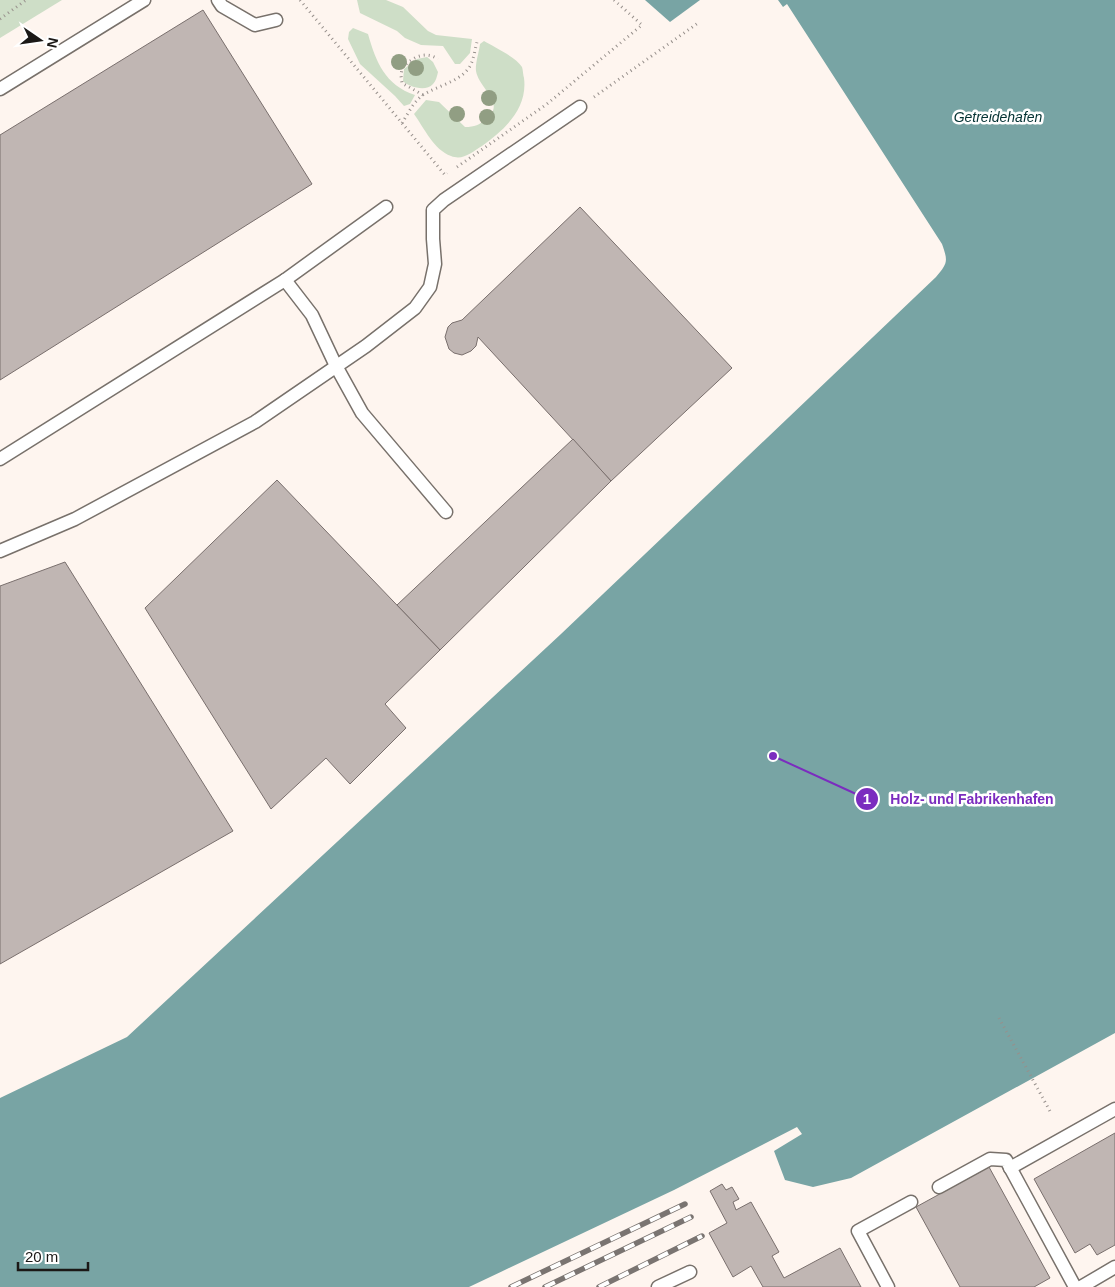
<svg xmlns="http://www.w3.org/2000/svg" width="1115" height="1287" viewBox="0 0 1115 1287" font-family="Helvetica,sans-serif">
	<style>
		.green { fill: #cedec7 }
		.water { fill: #78a4a4 }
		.building { fill: #c0b6b3; stroke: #796f6d }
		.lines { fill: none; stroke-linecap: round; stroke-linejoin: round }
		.service-casing { stroke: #78716b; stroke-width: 15 }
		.path { stroke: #97908c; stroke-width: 3; stroke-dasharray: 1 4; stroke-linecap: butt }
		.service { stroke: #fff; stroke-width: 12 }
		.rail-casing { stroke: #7a7471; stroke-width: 5.5 }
		.rail { stroke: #fff; stroke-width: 4; stroke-dasharray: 11; stroke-linecap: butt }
		.tree { fill: #919e83 }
		.labels { text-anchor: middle; stroke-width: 5; stroke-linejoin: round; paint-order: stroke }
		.water-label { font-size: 14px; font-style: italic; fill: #033132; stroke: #fff }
		.leader { fill: none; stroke: #7b2cbf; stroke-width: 2 }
		.callout-dot { fill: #7b2cbf; stroke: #fff; stroke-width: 2 }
		.mark-label { font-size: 15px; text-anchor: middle; font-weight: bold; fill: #fff }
		.callout-label { font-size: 14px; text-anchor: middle; font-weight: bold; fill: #7b2cbf; stroke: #fff; stroke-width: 5; stroke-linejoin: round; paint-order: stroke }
	</style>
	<rect width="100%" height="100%" fill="#fef5ef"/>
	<g class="green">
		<path d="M0,0H62L0,38Z"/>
		<path d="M357,0H386L403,7L428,31L436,35L472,39L470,53L460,64H455L443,46L421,45L405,38L397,31L360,13Z"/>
		<path d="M353,28L368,34C376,62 385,85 415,95L410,104L404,106L395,96L360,64L348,39L349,32Z"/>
		<path d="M484,41C494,47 516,57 522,67C523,70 523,75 524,78C528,109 504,130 482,146C472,152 463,161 451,156C434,150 424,128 414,114L426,100L439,102L465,127C475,127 479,125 486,119C507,103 479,89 476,71C475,64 479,52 480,44Z"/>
		<path d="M427,57L433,62L438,72C437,76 436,81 433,84C426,92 409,87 403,81L404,69L417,59Z"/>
	</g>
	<g class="water">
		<path d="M645,0H700L670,22Z"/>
		<path d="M778,0H1115V1033L851,1178L813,1187L785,1180L774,1151L802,1134L797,1127L674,1190L469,1287H0V1098L127,1037L561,634L936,277C948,263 948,261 942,244L787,4L783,7Z"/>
	</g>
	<g class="building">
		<path d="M203,10L312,184L0,380V135Z"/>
		<path d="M580,207L732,368L611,481L478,337L476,346L471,351L462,355L454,353L449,349L445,337L448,327L452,323L462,320Z"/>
		<path d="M573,439L611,481L440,650L397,605Z"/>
		<path d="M277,480L440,650L385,704L406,728L350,784L326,758L271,809L145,608Z"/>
		<path d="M65,562L233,831L0,964V586Z"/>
		<path d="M1115,1133V1245L1097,1255L1090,1244L1075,1253L1034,1179Z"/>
		<path d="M989,1167L1050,1278L1034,1287H960L916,1207Z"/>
		<path d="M722,1184L726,1190L732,1187L739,1199L733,1202L736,1210L751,1202L779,1252L772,1256L784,1278L840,1248L861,1287H763L751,1266L733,1277L709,1233L727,1223L710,1191Z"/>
	</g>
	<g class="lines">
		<defs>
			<g id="service">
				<path d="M218,0L222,6L255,25L276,20"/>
				<path d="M0,89L144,0"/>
				<path d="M285,280L312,315L336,366L362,413L446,512"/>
				<path d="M0,459L285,280L386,207"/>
				<path d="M0,551L75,519L255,422L366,346L415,308L430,287L435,264L433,239V210L444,200L580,107"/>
				<path d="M1010,1168L1115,1109"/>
				<path d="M939,1187L990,1159L1006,1160L1075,1287"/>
				<path d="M658,1287L690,1272"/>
				<path d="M888,1287L858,1231L911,1202"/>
				<path d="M1081,1287L1115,1267"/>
			</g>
		</defs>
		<use href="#service" class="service-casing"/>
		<g class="path">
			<path d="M300,0L445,175L447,173"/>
			<path d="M0,19L26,0"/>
			<path d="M423,95L402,83L401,76L402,68C412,58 424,50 438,59"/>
			<path d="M594,97L698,23"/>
			<path d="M402,123C408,114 413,102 423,95C436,86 464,81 471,64C474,58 475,49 477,42"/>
			<path d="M457,167L547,104L642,25L614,0"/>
			<path d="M999,1018L1051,1113"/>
		</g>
		<use href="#service" class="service"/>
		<defs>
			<g id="rail">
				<path d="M511,1287L685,1204"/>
				<path d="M545,1287L691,1217"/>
				<path d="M599,1287L702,1236"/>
			</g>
		</defs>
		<use href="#rail" class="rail-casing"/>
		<use href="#rail" class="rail"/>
	</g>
	<g class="tree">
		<circle cx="399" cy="62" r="8"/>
		<circle cx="416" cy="68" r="8"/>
		<circle cx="489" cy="98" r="8"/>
		<circle cx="457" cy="114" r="8"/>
		<circle cx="487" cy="117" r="8"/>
	</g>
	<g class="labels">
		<g class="water-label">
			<text x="998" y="122">Getreidehafen</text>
		</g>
	</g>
	<path class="leader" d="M773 756L867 799"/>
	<g class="callout-dot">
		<circle cx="773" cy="756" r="5"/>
		<circle cx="867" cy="799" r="12"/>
	</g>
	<g class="mark-label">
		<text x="867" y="804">1</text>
	</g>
	<g class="callout-label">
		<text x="972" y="804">Holz- und Fabrikenhafen</text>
	</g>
	<g transform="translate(40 40) rotate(103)" stroke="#ffffff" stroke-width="4" paint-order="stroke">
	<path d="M0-4L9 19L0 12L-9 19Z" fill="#1b1816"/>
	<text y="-8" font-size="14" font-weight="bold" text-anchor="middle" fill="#1b1816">N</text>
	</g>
	<path d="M18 1262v8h70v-8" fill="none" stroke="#1b1816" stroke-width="2.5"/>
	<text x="25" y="1262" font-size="15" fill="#1b1816" stroke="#ffffff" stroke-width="4" paint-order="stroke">20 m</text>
</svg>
